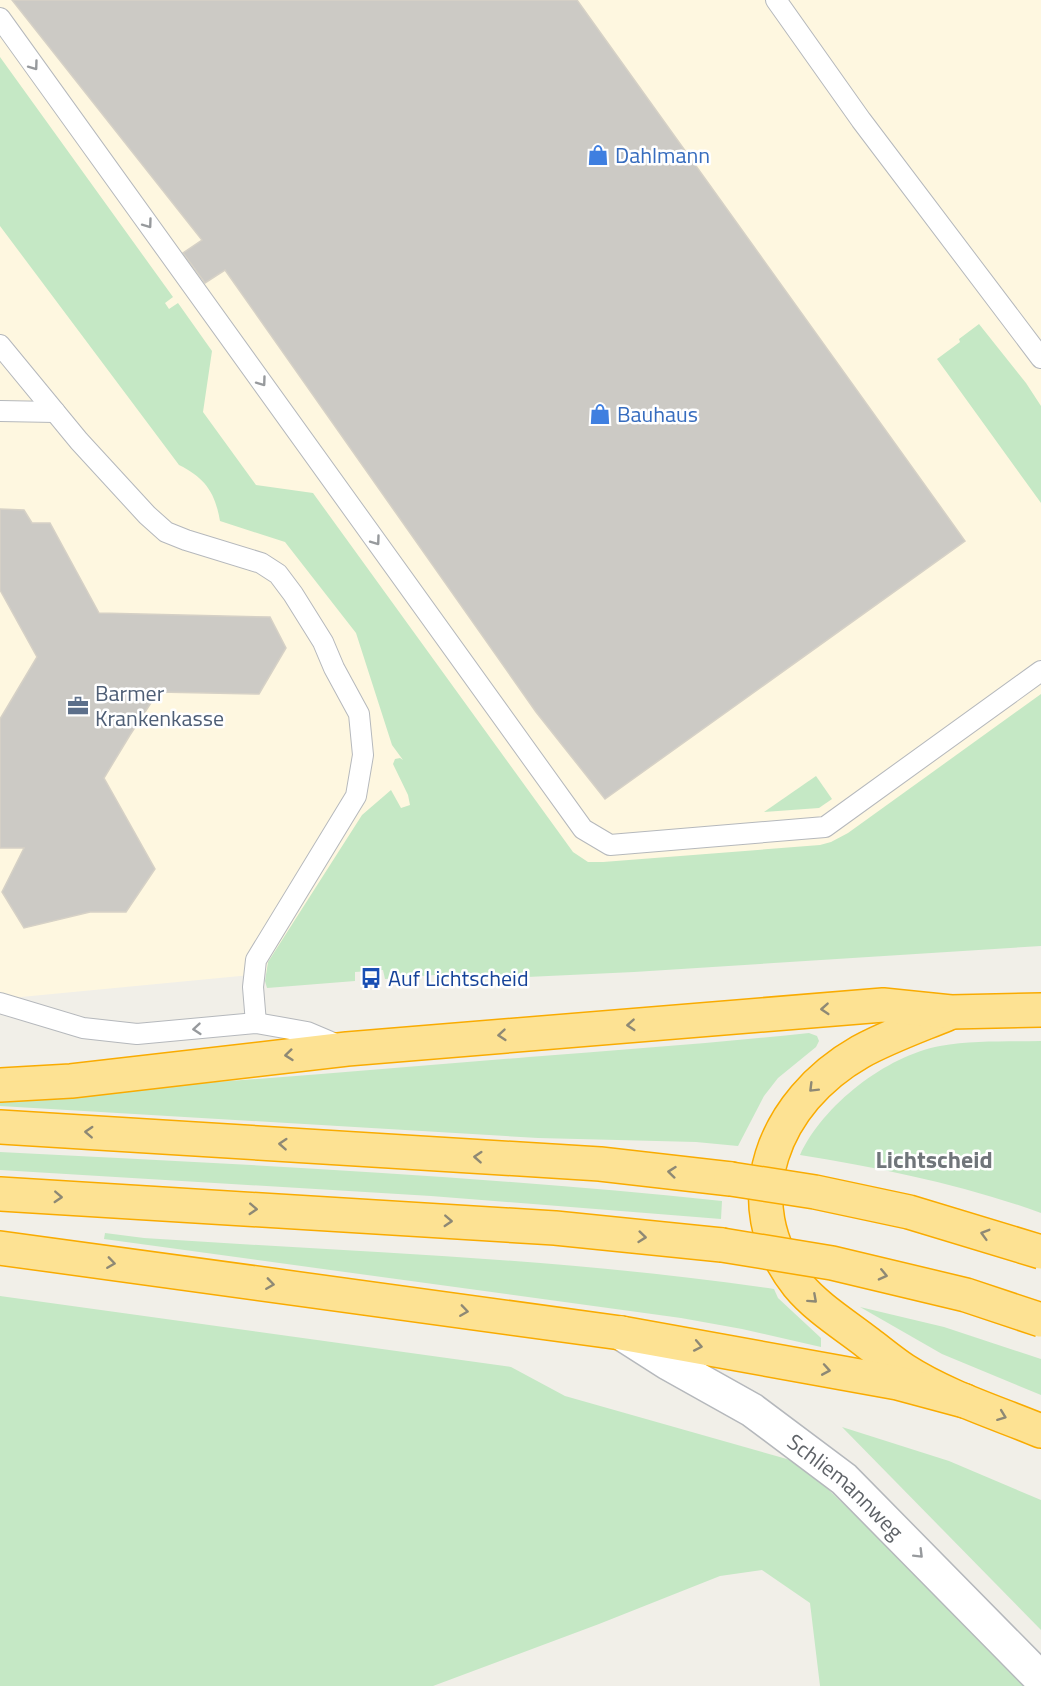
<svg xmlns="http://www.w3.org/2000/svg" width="1041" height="1686" viewBox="0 0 1041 1686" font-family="'Titillium Web',sans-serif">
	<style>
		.commercial { fill: #fef7e0 }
		.green { fill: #c5e8c5 }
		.building { fill: #cccac5; stroke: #d6d1c6; stroke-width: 1.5 }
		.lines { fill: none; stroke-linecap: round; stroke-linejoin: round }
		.lane-casing { stroke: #b5b8bc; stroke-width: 22 }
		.street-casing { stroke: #b5b8bc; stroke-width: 36 }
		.highway-casing { stroke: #f9ab00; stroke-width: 36 }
		.lane { stroke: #fff; stroke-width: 20 }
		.street { stroke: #fff; stroke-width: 33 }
		.highway { stroke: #fde293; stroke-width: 33 }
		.highway-bridge-casing { stroke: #f9ab00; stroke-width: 36; stroke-linecap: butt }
		.highway-bridge { stroke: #fde293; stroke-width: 33 }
		.oneway { stroke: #979a9d }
		.oneway2 { stroke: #8e8975 }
		.labels { text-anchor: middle; stroke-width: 5; stroke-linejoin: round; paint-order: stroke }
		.shop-label { font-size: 22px; fill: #366cbe; stroke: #fff; text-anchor: start }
		.service-label { font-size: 22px; fill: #4e5e75; stroke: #fff; text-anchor: start }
		.transit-label { font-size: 22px; fill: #164399; stroke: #fff; text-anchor: start }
		.street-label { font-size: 22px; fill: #5f6368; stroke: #fff }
		.neighbourhood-label { font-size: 24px; font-weight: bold; fill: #70757a; stroke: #fff }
	</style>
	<rect width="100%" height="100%" fill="#f1efe8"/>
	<path class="commercial" d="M0,0H1041V892L315,969L0,999Z"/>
	<g class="green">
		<path d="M0,57L173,297L165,303L169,309L178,303L212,351L203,412L256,485L313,493L573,852L588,862H603L820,845L831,842L848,833L1041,694V946L634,972L527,977L447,974L385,979L383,970L355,972V981L267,988L265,981L268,962L362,815L391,790L401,808L410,805L408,795L393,764L395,759L400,758L403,760L392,745L356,633L285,542L220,521C215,492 205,478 179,465L0,226Z"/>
		<path d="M979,324L1026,383L1041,406V503L937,359L960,342L959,339Z"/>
		<path d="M816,776L832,799L819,808L764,812Z"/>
		<path d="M809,1033L817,1036L819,1041L816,1047L778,1078L764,1096L738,1146L696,1142L538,1138L0,1106V1096C177,1086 353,1072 529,1057C622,1050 716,1043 809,1033Z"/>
		<path d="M1041,1041V1213C964,1185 881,1168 800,1155C823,1105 886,1056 940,1046C973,1040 1008,1042 1041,1041Z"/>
		<path d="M0,1152C241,1164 482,1176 722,1201L721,1219L431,1196L0,1170Z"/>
		<path d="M105,1233L144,1238C354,1252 565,1258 774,1289L778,1298L821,1338V1347L742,1329L681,1318L104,1239Z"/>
		<path d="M0,1296L511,1367L565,1396L801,1463L894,1553L1024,1686H820L810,1603L762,1570L720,1576L599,1624L433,1686H0Z"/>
		<path d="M860,1307L944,1327L1041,1359V1395L942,1354Z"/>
		<path d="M842,1427L949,1461L1041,1500V1630Z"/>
	</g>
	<g class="building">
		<path d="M12,0H577L965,541L605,799L536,712L225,270L205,283L183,253L202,240Z"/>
		<path d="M0,509L24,510L32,523H50L99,613L270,617L286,648L259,694L158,692L130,735L104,778L155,869L126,912H90L24,928L2,892L24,848H0V719L37,657L0,590Z"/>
	</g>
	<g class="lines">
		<defs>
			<g id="lane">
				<path d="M776,0L861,120L1041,358"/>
				<path d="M0,18L583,829L610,845L825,827L1041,671"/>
				<path d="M0,345L79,441L147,515L166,532L186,540L261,563L278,574L293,594L323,642L334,668L359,714L363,755L356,796L256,960L253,987L256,1023"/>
				<path d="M0,411L55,412"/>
				<path d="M0,1003L83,1028L137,1034L256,1023L307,1032L340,1046"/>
			</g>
			<g id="street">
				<path id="s1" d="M621,1333L668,1363L752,1410L844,1479L1041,1679"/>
			</g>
			<g id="highway">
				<path d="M947,1014C918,1026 887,1037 860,1052C774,1101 732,1202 798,1285C817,1308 845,1325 868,1343C880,1352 892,1362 904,1370C946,1397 995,1412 1041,1431"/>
				<path d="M0,1085L71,1081L347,1049L883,1005L951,1012L1041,1010"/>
				<path d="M0,1127L600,1164L731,1179"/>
				<path d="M0,1194L555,1228L722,1245"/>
				<path d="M0,1248L621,1333L898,1383L965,1401"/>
			</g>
		</defs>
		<use href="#lane" class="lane-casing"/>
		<use href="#street" class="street-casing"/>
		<use href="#highway" class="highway-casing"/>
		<use href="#lane" class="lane"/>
		<use href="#street" class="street"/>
		<use href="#highway" class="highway"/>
		<defs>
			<g id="highway-bridge">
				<path d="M731,1179L815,1192L909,1212L1041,1252"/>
				<path d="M722,1245L832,1263L966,1295L1041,1320"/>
			</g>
		</defs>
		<use href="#highway-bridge" class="highway-bridge-casing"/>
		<use href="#highway-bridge" class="highway-bridge"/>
	</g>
	<defs><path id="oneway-chevron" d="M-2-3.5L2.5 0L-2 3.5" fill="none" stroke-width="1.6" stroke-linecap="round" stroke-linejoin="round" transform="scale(1.5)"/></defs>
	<g class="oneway">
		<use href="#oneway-chevron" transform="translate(34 66) rotate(54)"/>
		<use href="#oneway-chevron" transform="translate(148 224) rotate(54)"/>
		<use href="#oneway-chevron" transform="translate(262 382) rotate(54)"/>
		<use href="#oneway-chevron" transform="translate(376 541) rotate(54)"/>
		<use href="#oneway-chevron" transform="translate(197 1029) rotate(175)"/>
		<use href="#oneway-chevron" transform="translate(919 1554) rotate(45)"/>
	</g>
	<g class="oneway2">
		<use href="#oneway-chevron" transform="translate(825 1009) rotate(176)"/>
		<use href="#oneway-chevron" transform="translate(631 1025) rotate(176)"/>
		<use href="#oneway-chevron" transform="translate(502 1035) rotate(175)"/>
		<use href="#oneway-chevron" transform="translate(289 1055) rotate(174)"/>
		<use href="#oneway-chevron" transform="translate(813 1088) rotate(135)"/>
		<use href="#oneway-chevron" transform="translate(89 1132) rotate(-177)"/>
		<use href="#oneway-chevron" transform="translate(283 1144) rotate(-176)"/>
		<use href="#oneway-chevron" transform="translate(478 1157) rotate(-176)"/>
		<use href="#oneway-chevron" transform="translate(672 1172) rotate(-174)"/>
		<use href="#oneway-chevron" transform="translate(58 1197) rotate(3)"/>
		<use href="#oneway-chevron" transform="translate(253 1209) rotate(3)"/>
		<use href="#oneway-chevron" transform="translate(448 1221) rotate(3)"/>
		<use href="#oneway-chevron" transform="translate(985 1234) rotate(-164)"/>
		<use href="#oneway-chevron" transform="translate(642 1237) rotate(6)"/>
		<use href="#oneway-chevron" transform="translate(111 1263) rotate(8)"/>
		<use href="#oneway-chevron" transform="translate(883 1275) rotate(13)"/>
		<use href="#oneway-chevron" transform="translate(270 1284) rotate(8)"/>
		<use href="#oneway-chevron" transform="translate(813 1299) rotate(42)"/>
		<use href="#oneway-chevron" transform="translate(464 1311) rotate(8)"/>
		<use href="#oneway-chevron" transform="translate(698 1346) rotate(11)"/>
		<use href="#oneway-chevron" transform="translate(826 1370) rotate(10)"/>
		<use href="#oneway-chevron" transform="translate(1002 1416) rotate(21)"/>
	</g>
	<defs>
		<symbol id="shop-bare" viewBox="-9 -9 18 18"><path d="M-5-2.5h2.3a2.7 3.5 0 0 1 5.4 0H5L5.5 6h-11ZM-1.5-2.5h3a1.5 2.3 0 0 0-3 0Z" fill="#3f7fe0" stroke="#fff" stroke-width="2.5" paint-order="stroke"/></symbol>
		<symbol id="office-bare" viewBox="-9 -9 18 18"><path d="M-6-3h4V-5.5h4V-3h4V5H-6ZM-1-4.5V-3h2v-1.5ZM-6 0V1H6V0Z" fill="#5c6f8a" stroke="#fff" stroke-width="2.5" paint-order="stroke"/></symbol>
		<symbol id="bus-bare" viewBox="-9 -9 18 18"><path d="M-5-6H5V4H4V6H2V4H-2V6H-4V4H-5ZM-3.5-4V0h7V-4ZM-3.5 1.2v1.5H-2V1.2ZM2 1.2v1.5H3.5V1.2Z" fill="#1a4fb4" stroke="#fff" stroke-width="2.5" paint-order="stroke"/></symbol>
	</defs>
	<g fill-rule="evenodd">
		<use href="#shop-bare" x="583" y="140" width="30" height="30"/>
		<use href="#shop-bare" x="585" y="399" width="30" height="30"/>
		<use href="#office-bare" x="63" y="691" width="30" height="30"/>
		<use href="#bus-bare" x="356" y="963" width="30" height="30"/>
	</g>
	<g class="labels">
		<g class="shop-label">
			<text x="615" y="163">Dahlmann</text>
			<text x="617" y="422">Bauhaus</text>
		</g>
		<g class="service-label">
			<text x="95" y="701">Barmer<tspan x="95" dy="25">Krankenkasse</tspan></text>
		</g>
		<g class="transit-label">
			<text x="388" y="986">Auf Lichtscheid</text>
		</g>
		<g class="street-label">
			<text dy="8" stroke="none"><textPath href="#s1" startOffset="273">Schliemannweg</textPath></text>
		</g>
		<g class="neighbourhood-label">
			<text x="934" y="1168">Lichtscheid</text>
		</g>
	</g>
</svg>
